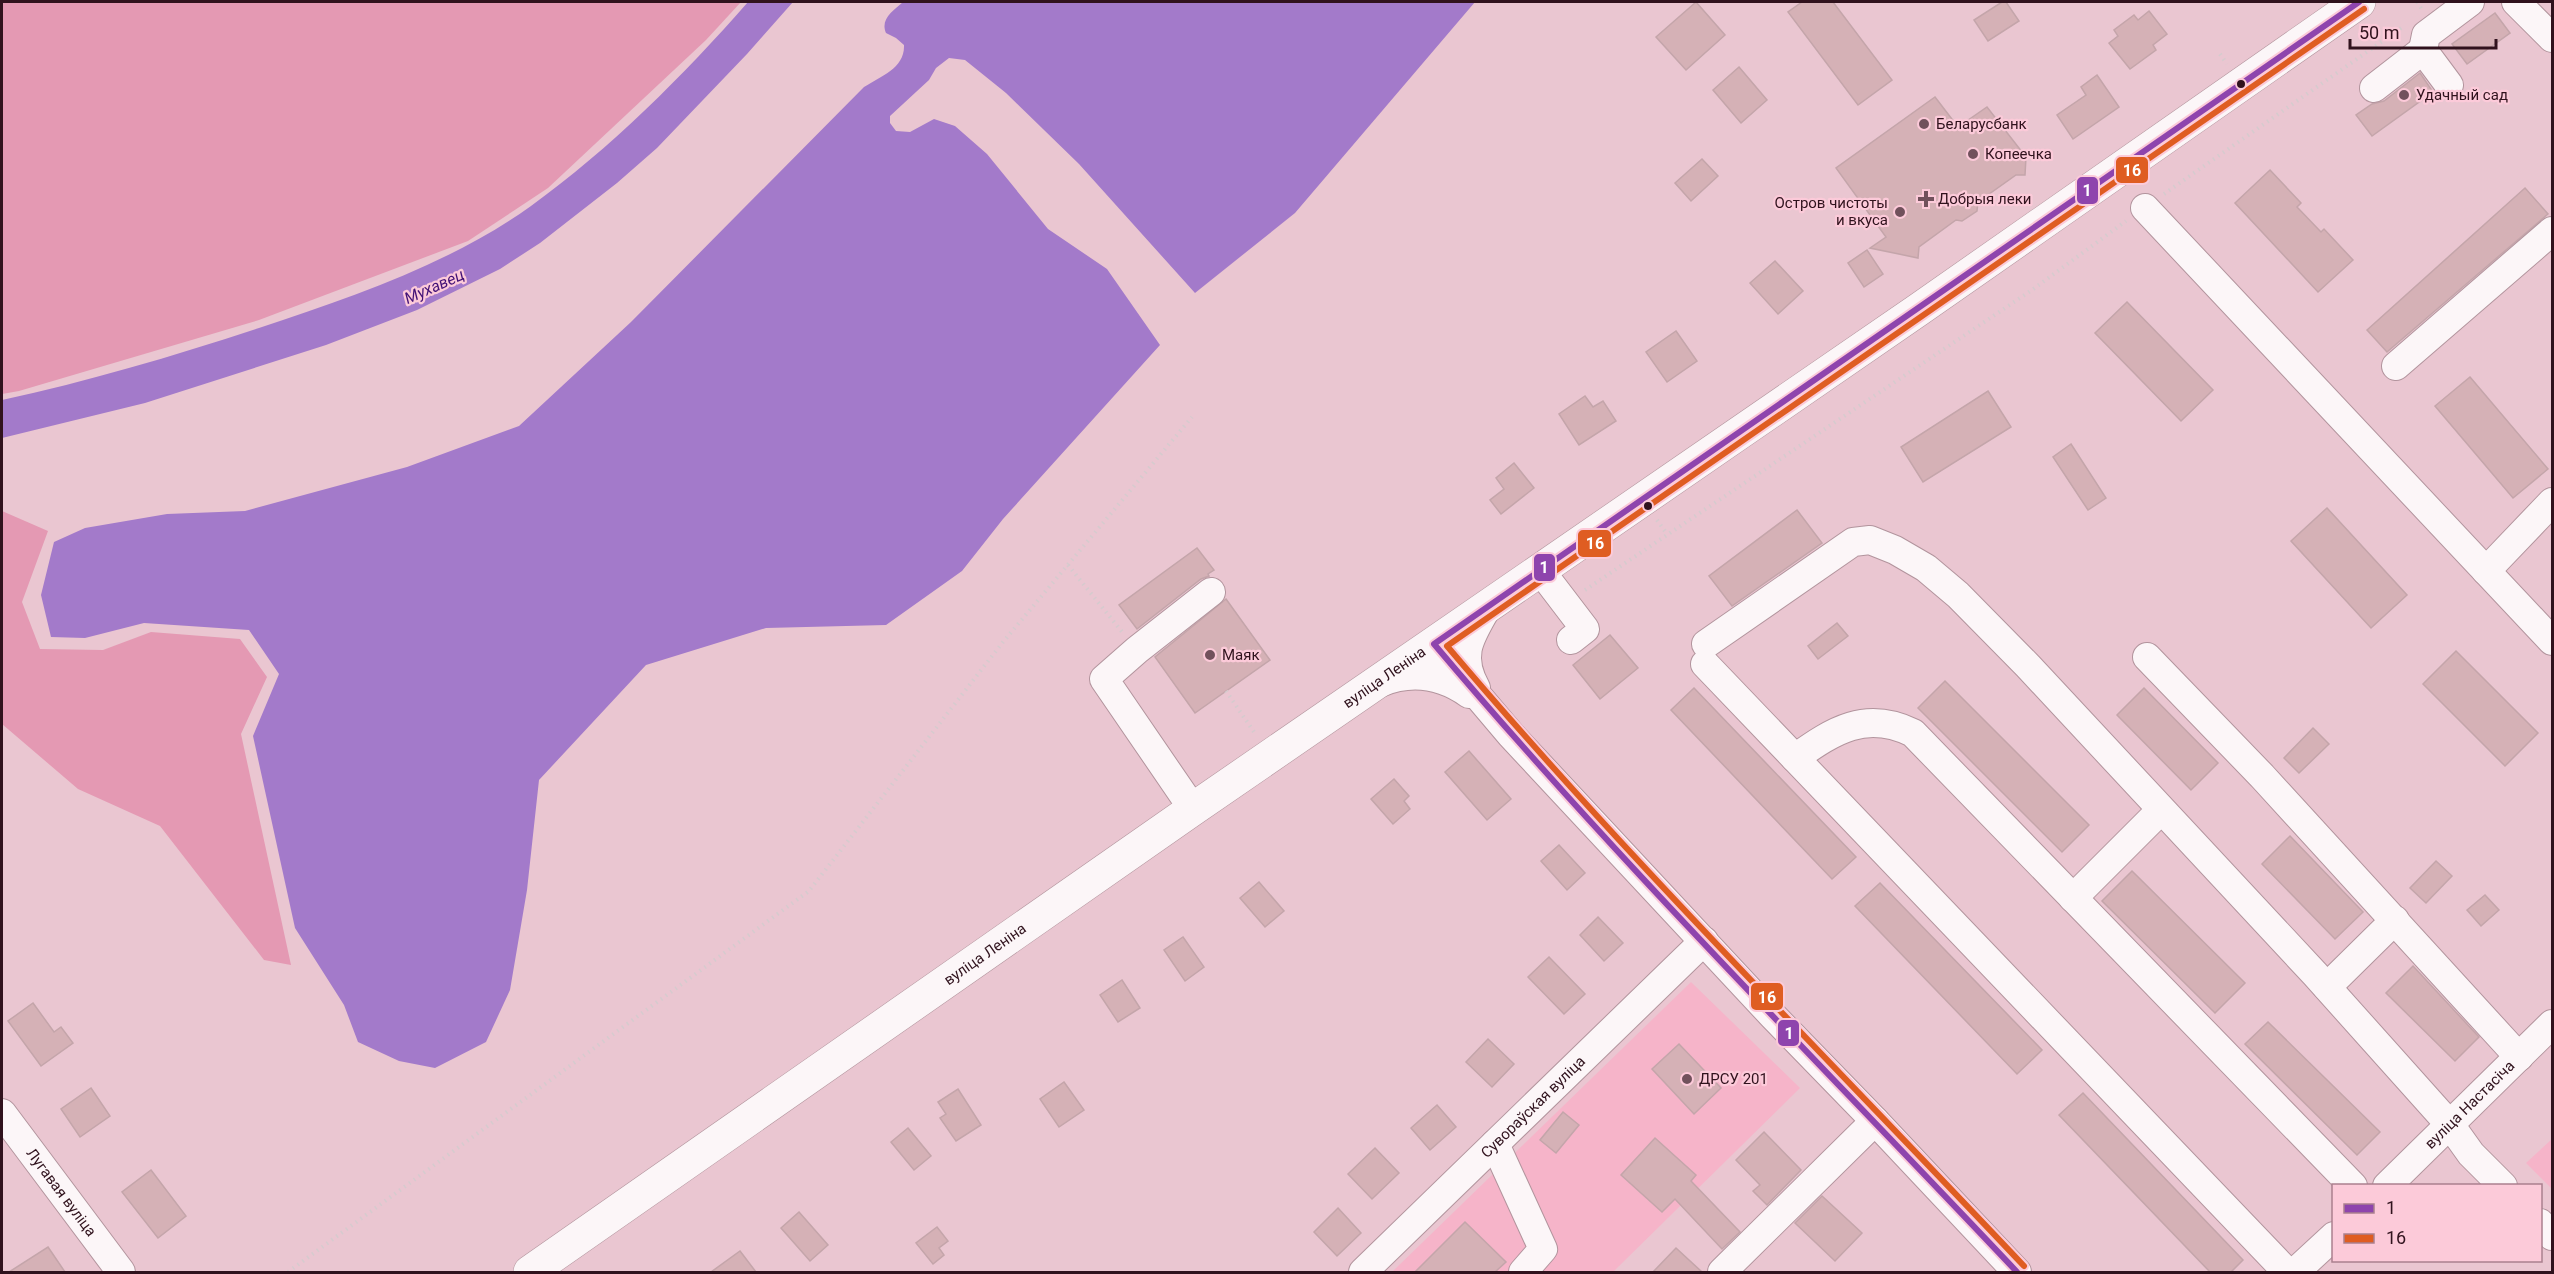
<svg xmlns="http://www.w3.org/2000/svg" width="2554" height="1274" viewBox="0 0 2554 1274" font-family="Roboto,sans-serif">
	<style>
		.built { fill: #f6b4c9 }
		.green { fill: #e499b3 }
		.water { fill: #a37aca }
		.building { fill: #d5b1b6; stroke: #c4a5aa; stroke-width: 1.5 }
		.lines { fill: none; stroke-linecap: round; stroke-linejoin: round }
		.minor-casing { stroke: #b2949d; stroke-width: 30 }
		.major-casing { stroke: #b2949d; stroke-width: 34 }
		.path { stroke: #d6cbce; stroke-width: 4; stroke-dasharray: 1.5 4.5; stroke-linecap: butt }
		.minor { stroke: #fcf6f8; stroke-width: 28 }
		.major { stroke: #fcf6f8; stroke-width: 33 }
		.bus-1-casing { stroke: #fccad9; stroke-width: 10 }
		.bus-2-casing { stroke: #fccad9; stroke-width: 10 }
		.bus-1 { stroke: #8e44ad; stroke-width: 6 }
		.bus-2 { stroke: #df5d22; stroke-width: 6 }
		.bus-dot { fill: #30121d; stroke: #fccad9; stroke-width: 2 }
		.poi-dot { fill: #71515c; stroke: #fccad9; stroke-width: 2 }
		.labels { text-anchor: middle; stroke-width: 4.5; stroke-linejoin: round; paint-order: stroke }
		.poi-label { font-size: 15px; fill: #30121d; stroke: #fccad9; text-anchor: start }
		.street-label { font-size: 15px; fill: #30121d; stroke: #fccad9 }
		.water-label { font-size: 16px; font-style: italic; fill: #421176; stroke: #fccad9 }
		.line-badge { stroke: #fccad9; stroke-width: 2 }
		.badge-label { font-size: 16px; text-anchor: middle; font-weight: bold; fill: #fff }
	</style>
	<rect width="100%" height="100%" fill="#eac6d1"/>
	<g class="built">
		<path d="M1691,982L1800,1088L1613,1272H1392Z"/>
		<path d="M2552,1139V1189L2526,1163Z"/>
	</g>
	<g class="green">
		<path d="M2,2H741L706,40L548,188L468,241L259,320L19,391L2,394Z"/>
		<path d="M2,511L48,531L22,602L40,649L103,650L151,632L240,639L267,677L241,734L291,965L264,960L160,826L78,789L2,724Z"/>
	</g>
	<g class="water">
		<path d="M748,2H793L747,54L657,148L617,183L540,243L500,269L417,310L326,345L145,403L2,438V400C89,381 174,356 259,328C352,297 450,264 531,206C610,149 684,75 748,2Z"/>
		<path d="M903,2H1475L1295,213L1195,293L1079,164L1006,93L965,60L949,58L936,68L929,80L890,116V123L896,131L910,132L934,119L955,126L987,154L1048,229L1107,269L1160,345L1003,519L962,571L886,625L766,628L646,665L539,780L527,890L510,990L486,1042L435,1068L399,1061L358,1042L344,1005L295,928L253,736L279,674L249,630L144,623L85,638L51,637L41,595L54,542L85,528L167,514L245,511L407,467L519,426L631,322L864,87C881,76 905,68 904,45L896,38L886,33C880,19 893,11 903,2Z"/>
	</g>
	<g class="building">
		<path d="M1696,2L1725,35L1686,70L1656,37Z"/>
		<path d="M1802,2H1833L1892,80L1858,105L1788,12Z"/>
		<path d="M2002,2H2006L2019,21L1988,41L1974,20Z"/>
		<path d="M2149,11L2167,34L2153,45L2156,50L2130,69L2109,43L2118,36L2114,30L2134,15L2138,20Z"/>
		<path d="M2495,13L2510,33L2467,64L2452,44Z"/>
		<path d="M1739,67L1767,100L1741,123L1713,90Z"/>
		<path d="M2420,73L2433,92L2372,136L2356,115L2372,104L2384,101Z"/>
		<path d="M2097,75L2119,107L2073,139L2057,115L2086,95L2081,87Z"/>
		<path d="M1935,97L1958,127L1987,107L2026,157L2025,175H2016L1978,202L1977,211L1962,221L1956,220L1919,247L1918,258L1870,248L1886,237L1836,168Z"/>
		<path d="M1702,159L1718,176L1691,201L1675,183Z"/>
		<path d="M2270,170L2301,203L2297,207L2321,232L2324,229L2353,260L2318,292L2235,203Z"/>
		<path d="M2525,188L2548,214L2387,352L2367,330Z"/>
		<path d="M1867,250L1883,274L1864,287L1848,263Z"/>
		<path d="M1775,261L1803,291L1778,314L1750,283Z"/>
		<path d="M2127,302L2213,390L2181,421L2095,333Z"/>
		<path d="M1676,331L1697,361L1667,382L1646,352Z"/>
		<path d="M2470,377L2548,469L2513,498L2435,406Z"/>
		<path d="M1988,391L2011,427L1923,482L1901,447Z"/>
		<path d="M1585,396L1593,407L1603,401L1616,421L1579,445L1559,414Z"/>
		<path d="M2071,444L2106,498L2088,510L2053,457Z"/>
		<path d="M1514,463L1534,488L1501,514L1490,500L1504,489L1496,478Z"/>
		<path d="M2327,508L2407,595L2371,628L2291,541Z"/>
		<path d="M1797,510L1822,543L1732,606L1709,576Z"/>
		<path d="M1197,548L1214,570L1208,574L1209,576L1201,579L1137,629L1119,605Z"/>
		<path d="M1226,599L1270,660L1195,713L1155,657Z"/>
		<path d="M1837,623L1848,636L1818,659L1808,646Z"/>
		<path d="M1610,635L1638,668L1600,699L1573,665Z"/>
		<path d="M2456,651L2538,733L2505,766L2423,684Z"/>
		<path d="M1945,681L2089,825L2062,852L1918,708Z"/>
		<path d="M1694,688L1856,857L1832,879L1671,710Z"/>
		<path d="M2144,688L2218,763L2191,790L2117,715Z"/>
		<path d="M2313,728L2329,744L2299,773L2284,758Z"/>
		<path d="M1469,751L1511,799L1487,820L1445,772Z"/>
		<path d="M1394,779L1409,796L1404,801L1410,809L1393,824L1371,799Z"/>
		<path d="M2290,836L2363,912L2335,939L2262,864Z"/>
		<path d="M1559,845L1585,873L1567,890L1541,861Z"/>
		<path d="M2436,861L2452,876L2426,903L2410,888Z"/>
		<path d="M2132,871L2245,983L2215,1013L2102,901Z"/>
		<path d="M1259,882L1284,911L1265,927L1240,898Z"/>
		<path d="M1880,883L2042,1050L2017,1074L1855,906Z"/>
		<path d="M2485,895L2499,910L2481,926L2467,910Z"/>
		<path d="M1598,917L1623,943L1604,961L1580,935Z"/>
		<path d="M1183,937L1204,967L1185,981L1164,950Z"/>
		<path d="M1549,957L1585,994L1564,1014L1528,977Z"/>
		<path d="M2413,966L2479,1037L2455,1061L2386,993Z"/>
		<path d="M1122,980L1140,1008L1118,1022L1100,995Z"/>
		<path d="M33,1003L54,1032L61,1027L73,1043L41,1066L8,1021Z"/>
		<path d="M2268,1022L2380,1132L2357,1155L2245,1044Z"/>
		<path d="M1488,1039L1514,1064L1492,1087L1466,1062Z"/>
		<path d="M1679,1044L1721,1088L1694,1114L1652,1069Z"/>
		<path d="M1064,1082L1084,1110L1059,1127L1040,1099Z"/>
		<path d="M91,1088L110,1116L80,1137L61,1109Z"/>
		<path d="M958,1089L981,1125L956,1141L940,1118L946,1114L938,1102Z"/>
		<path d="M2083,1093L2243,1260L2231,1272H2210L2059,1115Z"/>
		<path d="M1437,1105L1456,1127L1430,1150L1411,1128Z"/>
		<path d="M1563,1112L1579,1125L1556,1153L1540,1140Z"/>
		<path d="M908,1128L931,1156L914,1170L891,1142Z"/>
		<path d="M1764,1132L1801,1170L1767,1205L1753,1191L1760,1185L1736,1160Z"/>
		<path d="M1655,1138L1696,1175L1691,1181L1740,1232L1722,1249L1675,1199L1662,1212L1621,1175Z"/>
		<path d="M1375,1148L1399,1173L1372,1199L1348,1174Z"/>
		<path d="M151,1170L186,1216L158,1238L122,1192Z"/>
		<path d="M1822,1196L1862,1233L1835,1261L1795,1223Z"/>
		<path d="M1338,1208L1361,1233L1337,1256L1314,1232Z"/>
		<path d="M799,1212L828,1245L810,1261L781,1228Z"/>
		<path d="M1465,1222L1506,1262L1495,1272H1415Z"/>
		<path d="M937,1227L948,1241L939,1248L944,1255L933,1264L916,1243Z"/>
		<path d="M48,1247L65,1272H9Z"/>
		<path d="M1676,1248L1702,1272H1653Z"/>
		<path d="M740,1251L756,1272H711Z"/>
	</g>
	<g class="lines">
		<defs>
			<g id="minor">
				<path d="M2516,2L2552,38"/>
				<path d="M2449,85L2423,50L2426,35L2470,2"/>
				<path d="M2374,88L2423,50"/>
				<path d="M2145,208L2552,641"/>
				<path d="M2396,366L2552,231"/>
				<path d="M1540,570L1585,629L1571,640"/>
				<path d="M2486,571L2552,502"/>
				<path d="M1434,644L1511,735L1773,1016L1875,1121L2017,1272"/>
				<path d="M1706,644L1853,542L1870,540L1895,550L1926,568L1958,595L2028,666L2315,974L2451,1126L2471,1154L2503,1186"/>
				<path d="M2147,657L2262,776L2519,1057"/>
				<path d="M1705,664L2287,1272"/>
				<path d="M1380,683C1411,670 1442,675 1469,694"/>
				<path d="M1476,688C1457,654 1471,636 1488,606"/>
				<path d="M1795,758C1834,730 1866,710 1913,733L2353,1186"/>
				<path d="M1193,809L1104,679L1137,650L1211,592"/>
				<path d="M2073,898L2161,810"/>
				<path d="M2327,987L2395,920"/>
				<path id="s1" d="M2,1113L121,1272"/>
				<path d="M1495,1144L1543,1249L1523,1272"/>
				<path id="s2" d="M2387,1186L2552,1024"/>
				<path d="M2540,1223L2552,1236"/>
				<path id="s3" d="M1363,1272L1704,941"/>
				<path d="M1722,1272L1875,1121"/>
				<path d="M2295,1272L2334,1236"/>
			</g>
			<g id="major">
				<path id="s4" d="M530,1272L1193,809L1918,310L2359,2"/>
			</g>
		</defs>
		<use href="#minor" class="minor-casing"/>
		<use href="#major" class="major-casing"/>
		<g class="path">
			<path d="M2417,2L2423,11"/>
			<path d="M2220,54L2227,64"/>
			<path d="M2164,194L2404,26"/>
			<path d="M1657,520L1667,534"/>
			<path d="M1068,565L1123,633"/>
			<path d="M1585,590L2032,290L2126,221"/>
			<path d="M1226,691L1256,735"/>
			<path d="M288,1272L809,891L1003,642L1192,417"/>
		</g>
		<use href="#minor" class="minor"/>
		<use href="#major" class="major"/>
		<defs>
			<path id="bus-1" d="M2017,1272C1821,1064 1618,862 1434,644L2359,2"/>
			<path id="bus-2" d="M2024,1266C1830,1060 1629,861 1447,646L2364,9"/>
		</defs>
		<use href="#bus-1" class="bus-1-casing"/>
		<use href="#bus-2" class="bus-2-casing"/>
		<use href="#bus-1" class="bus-1"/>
		<use href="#bus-2" class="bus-2"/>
	</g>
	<g class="bus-dot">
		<circle cx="2241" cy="84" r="5"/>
		<circle cx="1648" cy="506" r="5"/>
	</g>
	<g class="poi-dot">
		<circle cx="2404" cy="95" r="6"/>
		<circle cx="1924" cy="124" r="6"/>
		<circle cx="1973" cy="154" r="6"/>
		<path d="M1923 190h6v6h6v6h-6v6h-6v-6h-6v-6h6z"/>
		<circle cx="1900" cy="212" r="6"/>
		<circle cx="1210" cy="655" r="6"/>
		<circle cx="1687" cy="1079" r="6"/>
	</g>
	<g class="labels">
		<g class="poi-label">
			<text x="2416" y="100">Удачный сад</text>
			<text x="1936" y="129">Беларусбанк</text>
			<text x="1985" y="159">Копеечка</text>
			<text x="1938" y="204">Добрыя леки</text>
			<text x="1888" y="208" text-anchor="end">Остров чистоты<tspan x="1888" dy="17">и вкуса</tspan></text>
			<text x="1222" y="660">Маяк</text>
			<text x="1699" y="1084">ДРСУ 201</text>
		</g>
		<g class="street-label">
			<text dy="5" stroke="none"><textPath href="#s4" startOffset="1041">вуліца Леніна</textPath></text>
			<text dy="5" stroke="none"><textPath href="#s4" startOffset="555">вуліца Леніна</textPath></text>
			<text dy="5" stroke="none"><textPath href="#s2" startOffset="116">вуліца Настасіча</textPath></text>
			<text dy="5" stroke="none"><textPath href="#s3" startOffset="237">Сувораўская вуліца</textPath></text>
			<text dy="5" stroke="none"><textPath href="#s1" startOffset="99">Лугавая вуліца</textPath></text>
		</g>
		<g class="water-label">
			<text transform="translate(434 286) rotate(-24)" y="6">Мухавец</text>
		</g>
	</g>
	<g class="line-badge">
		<rect x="2115" y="156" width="34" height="28" rx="6" fill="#df5d22"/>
		<rect x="2076" y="176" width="23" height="29" rx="6" fill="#8e44ad"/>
		<rect x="1577" y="529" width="35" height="29" rx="6" fill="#df5d22"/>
		<rect x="1533" y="553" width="23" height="29" rx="6" fill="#8e44ad"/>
		<rect x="1750" y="982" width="34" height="29" rx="6" fill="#df5d22"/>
		<rect x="1777" y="1019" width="23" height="28" rx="6" fill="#8e44ad"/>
	</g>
	<g class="badge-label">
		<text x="2132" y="176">16</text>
		<text x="2087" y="196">1</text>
		<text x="1595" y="549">16</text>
		<text x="1544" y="573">1</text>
		<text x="1767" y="1003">16</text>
		<text x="1789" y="1039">1</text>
	</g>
	<rect width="2554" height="1274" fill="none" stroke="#30121d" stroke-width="6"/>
	<rect x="2332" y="1184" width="210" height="78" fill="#fccad9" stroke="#aa808e" stroke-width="1.5"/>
	<rect x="2344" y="1204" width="30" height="9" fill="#8e44ad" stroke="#aa808e" stroke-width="1.5"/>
	<text x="2386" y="1214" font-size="18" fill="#30121d">1</text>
	<rect x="2344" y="1234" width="30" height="9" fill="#df5d22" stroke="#aa808e" stroke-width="1.5"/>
	<text x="2386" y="1244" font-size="18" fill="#30121d">16</text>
	<path d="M2350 39v9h146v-9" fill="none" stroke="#30121d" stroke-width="3"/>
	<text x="2359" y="39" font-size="18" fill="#30121d" stroke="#fccad9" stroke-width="4.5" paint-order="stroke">50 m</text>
</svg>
